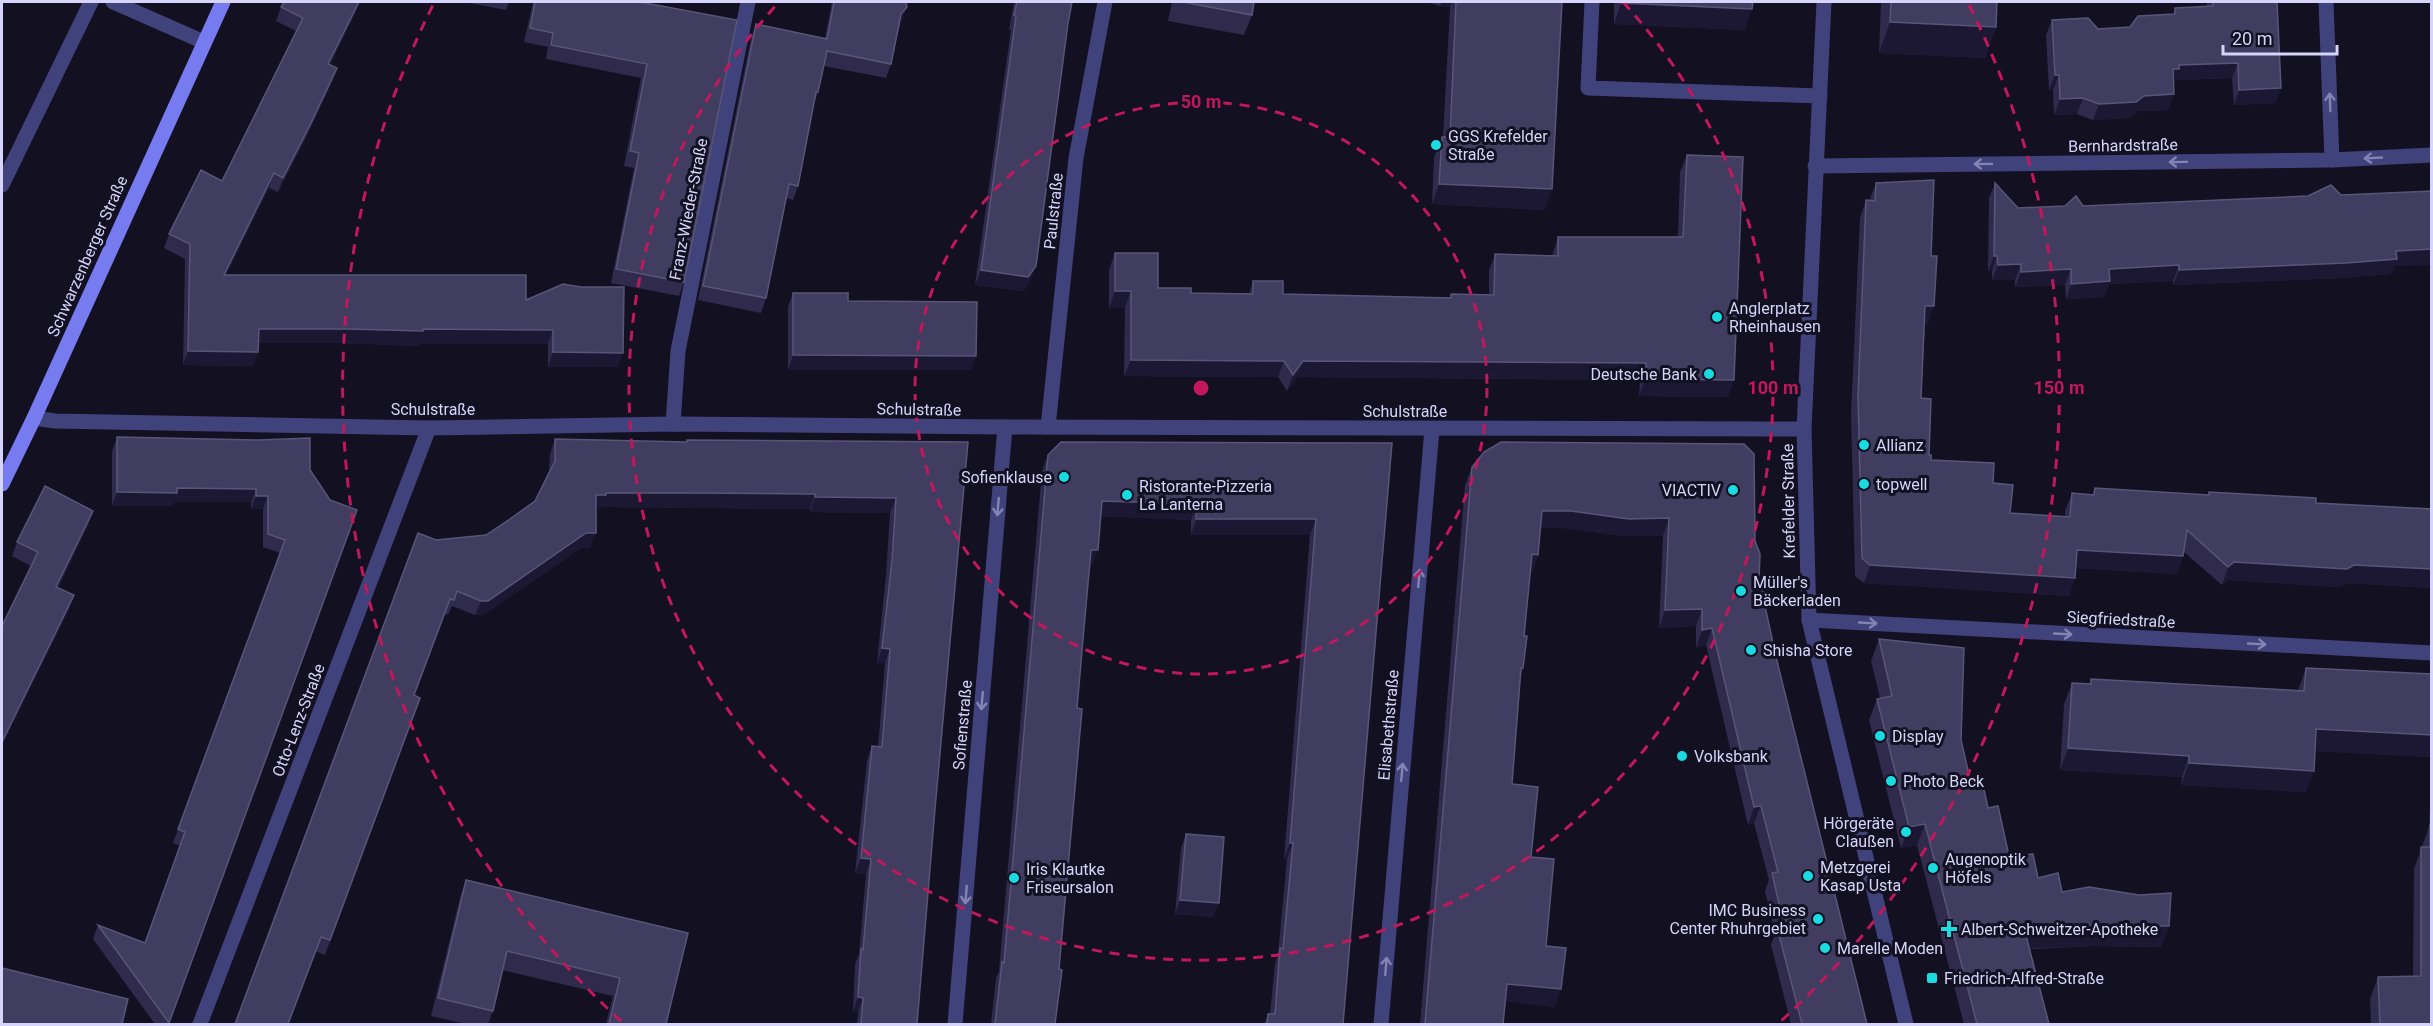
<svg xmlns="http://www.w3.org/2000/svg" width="2433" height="1026" viewBox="0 0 2433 1026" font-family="Roboto,sans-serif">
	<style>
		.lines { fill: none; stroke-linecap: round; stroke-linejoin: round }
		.service { stroke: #40427b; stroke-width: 15 }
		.minor { stroke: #40427b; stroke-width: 15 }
		.secondary { stroke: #767bf0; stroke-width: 15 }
		.wall { fill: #302b4d }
		.shaded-wall { fill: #1c1834 }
		.building { fill: #413d60; stroke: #595578; stroke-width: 1.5 }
		.oneway { stroke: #8484b4 }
		.ring { fill: none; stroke: #c2185b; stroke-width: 3; stroke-dasharray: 10 8 }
		.poi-dot { fill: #19dbe2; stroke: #121021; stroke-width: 2 }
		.labels { text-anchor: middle; stroke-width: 6; stroke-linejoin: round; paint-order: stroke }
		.poi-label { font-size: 16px; fill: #d6d4fa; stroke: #121021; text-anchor: start }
		.street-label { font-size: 16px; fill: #d6d4fa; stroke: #121021 }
		.centre { fill: #c2185b; stroke: #121021; stroke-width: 3 }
		.ring-label { font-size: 18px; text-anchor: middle; font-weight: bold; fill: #c2185b; stroke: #121021; stroke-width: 6; stroke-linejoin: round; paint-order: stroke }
	</style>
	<rect width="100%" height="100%" fill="#121021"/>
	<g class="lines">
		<path class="service" d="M1592,2L1588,88L1820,96"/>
		<g class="minor">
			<path d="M113,2L204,42"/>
			<path d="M1824,2L1804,429L1809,620L1906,1024"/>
			<path d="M2326,2L2332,160"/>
			<path d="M1815,166L2332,160L2432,155"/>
			<path d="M2,185L91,2"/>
			<path d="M34,418L55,421L429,428L673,424L1005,427L1804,429"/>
			<path d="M673,424L678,351L748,2"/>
			<path d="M1048,427L1076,158L1105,2"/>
			<path d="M1809,620L2432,653"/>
			<path d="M200,1024L429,428"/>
			<path d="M955,1024L1005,427"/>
			<path d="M1381,1024L1432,429"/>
		</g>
		<path class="secondary" d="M2,484L34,418L223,2"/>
	</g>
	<g class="wall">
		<path d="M360,2L330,65L337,68L332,82L306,137L278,192L269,188L226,275L526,300L618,367H548V344H419L418,346L342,343H259L258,352L253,366L183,365L185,259L164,248L169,234L222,181L296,31L276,21L281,7Z"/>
		<path d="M464,2H509L506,10Z"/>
		<path d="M533,2H640L684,282L679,296L611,283L634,168L624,166L641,78L546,59L548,47L524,42Z"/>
		<path d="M832,2H906L907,7L900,24L891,64L886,78L824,66L818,92L814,104L798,186L793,200L786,198L766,298L761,313L698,300L751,38L756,24L825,38Z"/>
		<path d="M1014,2H1072L1068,23L1036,266L1030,280L1023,291L975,285L1011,30H1009Z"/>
		<path d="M1172,2H1254L1252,15L1244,35L1168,21Z"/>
		<path d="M1427,2H1562L1545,210L1432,204L1434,157L1442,137H1443L1450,7L1440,6Z"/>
		<path d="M1614,2H1753L1745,30L1614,24Z"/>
		<path d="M1881,2H1997L1996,27L1985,58L1879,53Z"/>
		<path d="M2207,2H2277L2281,88L2275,103L2234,105L2232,78L2175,80L2173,85L2174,94L2168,110L2138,111L2130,118L2093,120L2077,114L2054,115L2053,90H2049L2046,35L2052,20L2098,29L2130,27L2173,15L2175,8L2207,7Z"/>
		<path d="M1687,155L1728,397L1639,396L1640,380L1297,377L1287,391L1278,377L1124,376L1125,307L1109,308V270L1115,253L1158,288L1191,293L1249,294L1253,281L1283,294L1450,298L1451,294L1489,295V271L1495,254L1552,256L1558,237H1678L1680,172Z"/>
		<path d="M1876,183L1928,324H1925L1921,398L1929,455L1931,460L1993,483L2010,513L2065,517V511L2072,493L2092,495L2095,488L2316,503L2432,509V588L2347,583L2340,587L2228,580L2222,585L2184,552L2177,574L2076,568L2069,596L1864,583L1855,576L1851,413L1860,218L1866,200L1869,201Z"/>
		<path d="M1995,183L2018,208L2083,206L2394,266L2391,274L2340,278L2173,285V281L2109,284L2104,297L2066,299L2065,285L2015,287V280H1992V271H1988L1989,198Z"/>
		<path d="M793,293L848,301L971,370H788V307Z"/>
		<path d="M117,437L310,470L330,500L357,510L168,1024H155L93,939L98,925L145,943L181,846L173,843L280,553L263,547V509H251V502H174L172,506H112V451Z"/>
		<path d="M555,439L686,442L687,440L968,442L935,809L917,1024H857L858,1012H853L855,964L859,954L866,874L855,873L867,761L872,746L878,747L885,663H877L886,575L890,513L810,512V509L601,507V509H596L590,548H581L483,615H475L452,606L448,615L445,614L414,695L420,698L325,955L315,951L436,540L486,535L535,501L549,471L550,454Z"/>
		<path d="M1392,443L1343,1024H1264L1268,1014H1270L1275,964L1278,955L1287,859H1284L1310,535H1191V520L1100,516L1092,566H1089L1077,708L1055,1024H991L996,978L999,971L1042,471L1048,455Z"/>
		<path d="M1472,467L1755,541L1759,580L1776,657L1867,1024H1791L1771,945L1775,934L1765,891L1769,880L1754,823L1748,825L1706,645L1696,648V626L1659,628L1663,536H1623L1564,528H1540L1538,555L1532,572H1530L1524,636L1523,668L1521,675L1512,784L1531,857L1546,946L1555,1007L1505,1001L1503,1024H1420L1465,485Z"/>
		<path d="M93,511L88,525L58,588L69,610L31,566L12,556L17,542Z"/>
		<path d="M1879,639L1961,740L1970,779L1988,808L2009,856L2038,878L2062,892L2169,926L2161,947L2092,946L2030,949L2049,1024H1964L1917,845L1901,848L1869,720L1877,699L1880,698L1871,661Z"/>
		<path d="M2306,668L2432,757L2315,751L2306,792L2181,785L2182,777L2060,770L2064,704L2072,683L2090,684L2091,679L2298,690Z"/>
		<path d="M2432,763V1024H2371L2370,999L2378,977L2413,976L2414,869L2429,827Z"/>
		<path d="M1186,834L1213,917L1175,914L1181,848Z"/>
		<path d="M466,880L688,933L666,1024H606L613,996L502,970L493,1011L488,1024H466L431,1016L460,898Z"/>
	</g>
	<g class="shaded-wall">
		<path d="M359,2H360L323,78L328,64Z"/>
		<path d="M1442,2H1452L1450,7L1440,6Z"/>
		<path d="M1621,3L1752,9L1745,30L1614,24Z"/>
		<path d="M907,7L902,21L896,28L901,14Z"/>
		<path d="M1890,22L1996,27L1985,58L1879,53Z"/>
		<path d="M2238,63L2232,78L2175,80L2173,85V69L2179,65Z"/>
		<path d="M337,68L332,82L278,192L283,178Z"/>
		<path d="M2055,75H2059L2053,90H2049Z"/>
		<path d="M2281,88L2275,103L2234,105L2239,90Z"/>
		<path d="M2174,94L2168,110L2138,111L2130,118L2093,120L2099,104L2144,96Z"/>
		<path d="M2083,98L2077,114L2054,115L2060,99Z"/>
		<path d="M274,173L269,188L219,289L224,275Z"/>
		<path d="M1439,184L1552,189L1545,210L1432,204Z"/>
		<path d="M2432,249V265L2394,266L2391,274L2340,278L2173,285L2179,270L2396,251Z"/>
		<path d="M1994,256H1997L1992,271H1988Z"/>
		<path d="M2021,264L2015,280H1992L1998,265Z"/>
		<path d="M2179,265L2173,281L2109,284L2104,297L2066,299L2071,284L2109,269Z"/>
		<path d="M1036,266L1030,280L1023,291L975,285L981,270Z"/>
		<path d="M2071,269L2065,285L2015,287L2021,272Z"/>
		<path d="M1115,291H1131L1125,307L1109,308Z"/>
		<path d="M1925,306H1934L1928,324H1919Z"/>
		<path d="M259,329H423L553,330L548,344H419L418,346L342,343H254Z"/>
		<path d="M188,351L258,352L253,366L183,365Z"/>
		<path d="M553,352L623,353L618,367H548Z"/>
		<path d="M793,355L976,356L971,370H788Z"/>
		<path d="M1131,360L1284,361L1278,377L1124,376Z"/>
		<path d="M1303,361L1646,363L1640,380L1297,377L1287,391L1293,375Z"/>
		<path d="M1645,379L1734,380L1728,397L1639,396Z"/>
		<path d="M177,488L256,489L251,502H174L172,506H112L117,492Z"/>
		<path d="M606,493H687L815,494L810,509L601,507V509H591L596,495Z"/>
		<path d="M256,496H268L263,509H251Z"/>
		<path d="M815,497L896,498L890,513L810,512Z"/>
		<path d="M1102,501L1197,504L1191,520L1096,516Z"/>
		<path d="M93,511L88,525L51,601L56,587Z"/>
		<path d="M1542,511H1571L1669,518L1663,536H1623L1564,528H1535Z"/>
		<path d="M1196,519H1316L1310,535H1191Z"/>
		<path d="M586,533H596L590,548H581L483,615H475L481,601Z"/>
		<path d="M1091,550H1098L1092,566L1085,565Z"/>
		<path d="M2077,550L2183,556L2177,574L2071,568Z"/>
		<path d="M1532,554L1538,555L1532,572H1525Z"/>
		<path d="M2234,562L2354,565L2432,569V588L2347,583L2340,587L2228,580L2222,585L2228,567Z"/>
		<path d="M1870,565L2075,578L2069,596L1864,583Z"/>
		<path d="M74,595L69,610L2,746V742Z"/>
		<path d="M1702,609L1696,626L1659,628L1665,610Z"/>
		<path d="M1712,628L1706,645L1696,648L1702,630Z"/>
		<path d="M882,648L890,649L885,663H877Z"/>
		<path d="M2316,729L2432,735V757L2309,751Z"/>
		<path d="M2068,748L2189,756L2182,777L2060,770Z"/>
		<path d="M2189,763L2314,771L2306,792L2181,785Z"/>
		<path d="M1761,806L1754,823L1748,825L1754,807Z"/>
		<path d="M1925,824L1917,845L1901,848L1909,827Z"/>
		<path d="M1290,843H1293L1287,859H1284Z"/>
		<path d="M861,858L871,859L866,874L855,873Z"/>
		<path d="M1180,900L1219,903L1213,917L1175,914Z"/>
		<path d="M2099,925L2169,926L2161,947L2092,946L2016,949L2024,928Z"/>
		<path d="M1507,984L1561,989L1555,1007L1501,1001Z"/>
		<path d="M858,997L863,998L858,1012H853Z"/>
	</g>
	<g class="building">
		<path d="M284,2H359L328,64L337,68L311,123L283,178L274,173L224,275H526V300L563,284L581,287H624L623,353L553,352V330L423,329V331L348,329H259L258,352L188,351L190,244L169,234L201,170L222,181L303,18L281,7Z"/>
		<path d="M535,2H640L737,20L684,282L616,269L639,153L630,151L647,64L551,45L553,33L530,28Z"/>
		<path d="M834,2H906L907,7L901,14L891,64L827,51L818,92H816L798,186L789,184L766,298L703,286L756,24L827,39Z"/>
		<path d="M1017,2H1072L1068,23L1036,266L1028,277L981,270L1016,16L1014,15Z"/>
		<path d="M1183,2H1254L1252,15Z"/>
		<path d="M1456,2H1562L1552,189L1439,184L1442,137H1450Z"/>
		<path d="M1621,2H1753L1752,9L1621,3Z"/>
		<path d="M1891,2H1997L1996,27L1890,22Z"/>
		<path d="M2213,2H2277L2281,88L2239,90L2238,63L2179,65V69H2173L2174,94L2144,96L2136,102L2099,104L2083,98L2060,99L2059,75H2055L2052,20L2088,18L2098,29L2130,27L2138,16L2175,14V8L2213,6Z"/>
		<path d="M1687,155L1743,157L1734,380L1645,379L1646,363L1303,361L1293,375L1284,361L1131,360V291H1115V253H1158V288H1191V293L1253,294V281H1283V294L1451,298V294L1494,295L1495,254L1558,256V237H1683Z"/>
		<path d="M1934,180L1931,256H1937L1934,306H1925L1921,398L1931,399L1929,455H1931V460L1994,463L1993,483L2013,485L2010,513L2070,517L2072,493L2094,495L2095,488L2209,495V492L2316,498V503L2432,509V569L2354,565L2347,569L2234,562L2228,567L2187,530L2183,556L2077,550L2075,578L1870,565L1862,558L1858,395L1866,200L1875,201L1876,183Z"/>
		<path d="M1995,183L2018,208L2065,206L2076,196L2083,206L2308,196L2331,185L2341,195L2432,191V249L2396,251L2397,259L2346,263L2179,270V265L2109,269L2110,281L2071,284V269L2021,272V264L1998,265L1997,256H1994Z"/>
		<path d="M793,293H848V301L977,302L976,356L793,355Z"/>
		<path d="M117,437L258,440L310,438V470L330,500L357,510L169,1023L98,925L145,943L185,832L178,829L285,540L268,534V496H256V489L177,488V493L117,492Z"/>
		<path d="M555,439L687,442V440L968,442L935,809L917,1024H861L863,998L858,997L861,949L863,950L871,859L861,858L872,746L882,747L890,649L882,648L892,561L896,498L815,497V494L687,493H606V495H596V533H586L488,601H481L457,591L454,600L450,599L414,695L420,698L330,940L321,937L288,1024H235L418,533L436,540L486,535L510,519L535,501L555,461Z"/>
		<path d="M1061,442L1392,443L1343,1024H1267L1268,1014H1275L1280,948L1283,949L1293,843H1290L1316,519H1196L1197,504L1102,501L1098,550H1091L1084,628L1077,708L1082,709L1059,969L1062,970L1055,1024H995L1002,962L1004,963L1048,455Z"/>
		<path d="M1501,442L1744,444L1754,454L1755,541L1760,554L1759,580L1766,586L1765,606L1776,657L1867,1024H1802L1777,927L1784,926L1772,873L1778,872L1761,806L1754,807L1712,628L1702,630V609L1665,610L1669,518L1629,519L1571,511H1542L1538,555L1532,554L1524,636H1527L1523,668H1521L1512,784L1538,787L1531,857L1554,859L1546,946L1566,948L1561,989L1507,984L1503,1024H1425L1472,467L1484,452Z"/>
		<path d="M45,486L93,511L56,587L74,595L2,742V626L38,552L17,542Z"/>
		<path d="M1879,639L1964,648L1961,740L1970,779L1982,780L1988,808L1998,806L2009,856L2033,854L2038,878L2058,873L2062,892L2089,887L2139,895L2171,893L2169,926L2099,925L2024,928L2049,1024H1977L1925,824L1909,827L1877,699L1892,696Z"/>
		<path d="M2306,668L2432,674V735L2316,729L2314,771L2189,763V756L2068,748L2072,683L2091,684V679L2304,691Z"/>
		<path d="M2430,825H2432V1024H2380L2378,977L2421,976V847H2430Z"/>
		<path d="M1186,834L1224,837L1219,903L1180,900Z"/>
		<path d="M466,880L688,933L666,1024H609L620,978L507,951L493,1011L438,998Z"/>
		<path d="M2,968L128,999L122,1024H2Z"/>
	</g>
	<defs><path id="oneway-shaft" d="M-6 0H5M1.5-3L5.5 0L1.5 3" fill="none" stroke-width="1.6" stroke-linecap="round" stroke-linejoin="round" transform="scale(1.5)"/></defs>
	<g class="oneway">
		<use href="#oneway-shaft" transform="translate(2330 102) rotate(-92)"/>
		<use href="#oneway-shaft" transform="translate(2373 158) rotate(177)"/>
		<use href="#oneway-shaft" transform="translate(2178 162) rotate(179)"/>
		<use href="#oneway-shaft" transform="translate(1983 164) rotate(179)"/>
		<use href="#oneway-shaft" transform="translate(998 507) rotate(95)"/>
		<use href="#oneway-shaft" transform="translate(1419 578) rotate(-85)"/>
		<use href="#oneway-shaft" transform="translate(1868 623) rotate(3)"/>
		<use href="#oneway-shaft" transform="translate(2063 634) rotate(3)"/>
		<use href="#oneway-shaft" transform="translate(2257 644) rotate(3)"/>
		<use href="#oneway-shaft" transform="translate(982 701) rotate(95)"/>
		<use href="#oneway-shaft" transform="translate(1402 772) rotate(-85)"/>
		<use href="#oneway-shaft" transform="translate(966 895) rotate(95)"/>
		<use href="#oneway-shaft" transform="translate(1386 966) rotate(-85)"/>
	</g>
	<g class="ring">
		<circle cx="1201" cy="388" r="286"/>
		<path d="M1623 2A572 572 0 1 1 779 2"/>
		<path d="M621 1021A858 858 0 0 1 433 5M1969 5A858 858 0 0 1 1781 1021"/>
	</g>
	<g class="poi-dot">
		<circle cx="1436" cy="145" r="6"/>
		<circle cx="1717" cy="317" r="6"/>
		<circle cx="1709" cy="374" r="6"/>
		<circle cx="1864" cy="445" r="6"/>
		<circle cx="1064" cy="477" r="6"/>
		<circle cx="1864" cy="484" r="6"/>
		<circle cx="1733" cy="490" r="6"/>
		<circle cx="1127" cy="495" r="6"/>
		<circle cx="1741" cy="591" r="6"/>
		<circle cx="1751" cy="650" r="6"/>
		<circle cx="1880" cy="736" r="6"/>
		<circle cx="1682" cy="756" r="6"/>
		<circle cx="1891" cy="781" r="6"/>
		<circle cx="1906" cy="832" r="6"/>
		<circle cx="1933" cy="868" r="6"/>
		<circle cx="1808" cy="876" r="6"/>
		<circle cx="1014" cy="878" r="6"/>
		<circle cx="1818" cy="919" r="6"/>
		<path d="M1946 920h6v6h6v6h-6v6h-6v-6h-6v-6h6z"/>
		<circle cx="1825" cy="948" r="6"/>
		<rect x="1926" y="972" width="12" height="12" rx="3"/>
	</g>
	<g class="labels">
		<g class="poi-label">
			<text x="1448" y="142">GGS Krefelder<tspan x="1448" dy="18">Straße</tspan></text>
			<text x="1729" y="314">Anglerplatz<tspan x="1729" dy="18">Rheinhausen</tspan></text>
			<text x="1697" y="380" text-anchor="end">Deutsche Bank</text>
			<text x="1876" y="451">Allianz</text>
			<text x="1052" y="483" text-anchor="end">Sofienklause</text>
			<text x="1876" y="490">topwell</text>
			<text x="1139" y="492">Ristorante-Pizzeria<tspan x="1139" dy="18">La Lanterna</tspan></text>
			<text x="1721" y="496" text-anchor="end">VIACTIV</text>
			<text x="1753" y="588">Müller's<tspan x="1753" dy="18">Bäckerladen</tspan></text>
			<text x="1763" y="656">Shisha Store</text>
			<text x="1892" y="742">Display</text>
			<text x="1694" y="762">Volksbank</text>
			<text x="1903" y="787">Photo Beck</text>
			<text x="1894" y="829" text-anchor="end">Hörgeräte<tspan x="1894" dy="18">Claußen</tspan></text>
			<text x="1945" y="865">Augenoptik<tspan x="1945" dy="18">Höfels</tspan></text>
			<text x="1820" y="873">Metzgerei<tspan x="1820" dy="18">Kasap Usta</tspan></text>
			<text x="1026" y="875">Iris Klautke<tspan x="1026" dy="18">Friseursalon</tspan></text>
			<text x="1806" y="916" text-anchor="end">IMC Business<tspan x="1806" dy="18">Center Rhuhrgebiet</tspan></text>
			<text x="1961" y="935">Albert-Schweitzer-Apotheke</text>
			<text x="1837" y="954">Marelle Moden</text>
			<text x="1944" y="984">Friedrich-Alfred-Straße</text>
		</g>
		<g class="street-label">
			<text transform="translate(2123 145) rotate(-1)" y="6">Bernhardstraße</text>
			<text transform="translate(688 209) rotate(-79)" y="6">Franz-Wieder-Straße</text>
			<text transform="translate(1053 211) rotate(-84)" y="6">Paulstraße</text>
			<text transform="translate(87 256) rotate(-66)" y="6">Schwarzenberger Straße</text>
			<text x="433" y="415">Schulstraße</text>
			<text transform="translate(919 409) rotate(1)" y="6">Schulstraße</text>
			<text x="1405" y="417">Schulstraße</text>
			<text transform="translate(1788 501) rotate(-91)" y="6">Krefelder Straße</text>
			<text transform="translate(2121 619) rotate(3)" y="6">Siegfriedstraße</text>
			<text transform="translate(298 720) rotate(-69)" y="6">Otto-Lenz-Straße</text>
			<text transform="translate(962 725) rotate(-85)" y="6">Sofienstraße</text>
			<text transform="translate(1388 725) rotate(-85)" y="6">Elisabethstraße</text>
		</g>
	</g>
	<circle cx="1201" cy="388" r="9" class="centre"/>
	<g class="ring-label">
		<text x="1201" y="108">50 m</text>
		<text x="1773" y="394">100 m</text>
		<text x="2059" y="394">150 m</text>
	</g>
	<rect width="2433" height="1026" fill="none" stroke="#d6d4fa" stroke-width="6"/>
	<path d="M2223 45v9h114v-9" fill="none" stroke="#d6d4fa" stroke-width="3"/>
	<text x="2232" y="45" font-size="18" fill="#d6d4fa" stroke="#121021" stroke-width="4.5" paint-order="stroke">20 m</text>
</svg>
